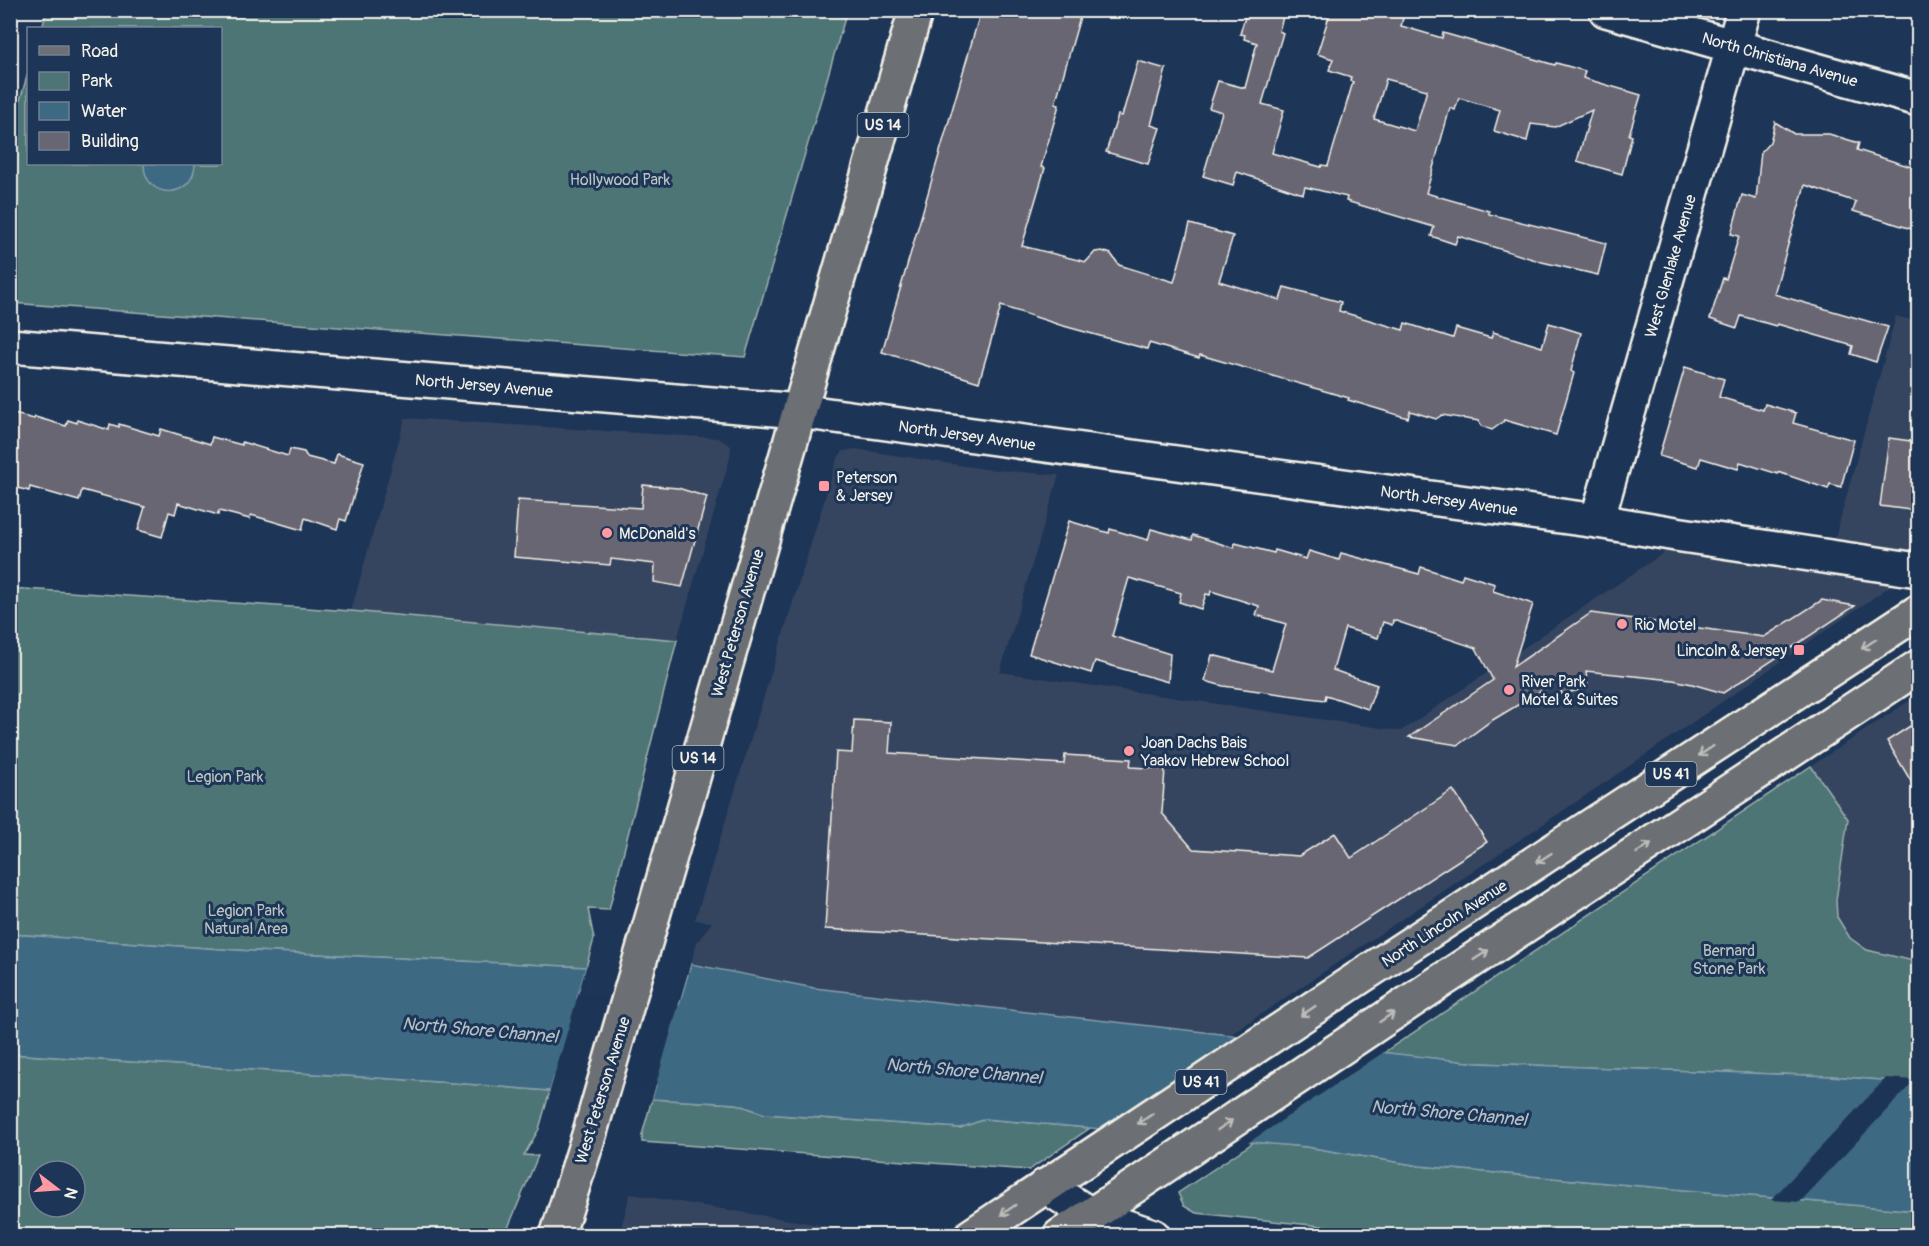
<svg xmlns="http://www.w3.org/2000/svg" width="1929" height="1246" viewBox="0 0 1929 1246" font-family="Pangolin,sans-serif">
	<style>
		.built { fill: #34445f }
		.green { fill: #4d7476; stroke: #a0b2af; stroke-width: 1.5; fill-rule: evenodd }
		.water { fill: #3d6983; stroke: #869fab; stroke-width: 1.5 }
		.pier { fill: #1d3557 }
		.building { fill: #696673; stroke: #f4f1e8; stroke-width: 1.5; fill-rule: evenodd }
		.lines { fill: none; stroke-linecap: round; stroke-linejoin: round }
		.minor-casing { stroke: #f4f1e8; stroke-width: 38 }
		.tertiary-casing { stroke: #f4f1e8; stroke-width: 38 }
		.secondary-casing { stroke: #f4f1e8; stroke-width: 38 }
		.primary-casing { stroke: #f4f1e8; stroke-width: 38 }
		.minor { stroke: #1d3557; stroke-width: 33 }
		.tertiary { stroke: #1d3557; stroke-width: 33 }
		.secondary { stroke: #1d3557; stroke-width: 33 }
		.primary { stroke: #6c6f75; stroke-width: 33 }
		.oneway { stroke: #bebdba }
		.poi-dot { fill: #ff9aa2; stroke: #1d3557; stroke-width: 2 }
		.labels { text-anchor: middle; stroke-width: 6; stroke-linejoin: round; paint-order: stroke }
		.shield { fill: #1d3557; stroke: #b4b9bc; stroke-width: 1.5 }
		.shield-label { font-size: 15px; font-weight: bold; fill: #f4f1e8 }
		.street-label { font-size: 16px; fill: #f4f1e8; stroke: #1d3557 }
		.park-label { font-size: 16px; fill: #bac5c0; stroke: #1d3557 }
		.poi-label { font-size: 16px; fill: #f4f1e8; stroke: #1d3557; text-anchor: start }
		.water-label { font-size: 18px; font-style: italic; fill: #b4c1c5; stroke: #1d3557 }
	</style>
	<rect width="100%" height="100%" fill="#1d3557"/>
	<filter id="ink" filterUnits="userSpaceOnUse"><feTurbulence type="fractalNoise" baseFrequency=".0167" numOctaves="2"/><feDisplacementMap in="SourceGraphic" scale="12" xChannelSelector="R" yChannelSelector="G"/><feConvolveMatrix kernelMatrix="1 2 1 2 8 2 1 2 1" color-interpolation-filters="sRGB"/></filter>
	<g filter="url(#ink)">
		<g class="built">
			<path d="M1896,316L1918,322V567L1622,771L1230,1035L814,988L691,964L697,942L712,922L695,920L837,459L843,451L855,449L985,469L1059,475L1000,672L1401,731L1678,543L1827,567Z"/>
			<path d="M405,418L718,438L731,446L730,458L677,640L351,611Z"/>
			<path d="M1918,695V962L1867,950L1850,938L1837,917L1836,900L1848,819L1811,766Z"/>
			<path d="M630,1194H631L881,1235H619Z"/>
		</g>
		<g class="green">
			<path d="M47,11H847L745,357L11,303L10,134L28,73V164H220V28H42Z"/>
			<path d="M10,588L351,611L677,640L609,910L588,909L594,939L586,967L234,950L11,934Z"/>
			<path d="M1811,766L1848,819L1836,900L1837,917L1850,938L1867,950L1918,962V1083L1830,1076L1477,1063L1383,1053Z"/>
			<path d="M10,1054L454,1083L550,1091L539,1129L524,1155L538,1156L505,1235H11ZM39,1171H75V1207H39Z"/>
			<path d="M652,1099L737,1104L765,1114L960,1128L985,1119L1090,1128L1029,1170L642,1142V1135Z"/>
			<path d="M1254,1142L1307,1147L1420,1166L1918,1211V1235L1390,1236L1331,1227L1196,1213L1184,1206L1178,1193Z"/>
		</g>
		<g class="water">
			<path d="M144,164H195C194,200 144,201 144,164Z"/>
			<path d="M10,934L234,950L586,967L577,998L679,1005L691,964L814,988L1477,1063L1830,1076L1918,1083V1211L1420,1166L1307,1147L985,1119L960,1128L765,1114L737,1104L652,1099L656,1085L554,1077L550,1091L454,1083L11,1054Z"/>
		</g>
		<g class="pier">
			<path d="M689,961H691L651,1102L649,1100L652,1088L556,1080L553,1092L549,1094L587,964L589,967L581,995L677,1002Z"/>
			<path d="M1246,1034L1387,1050L1245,1145L1098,1132Z"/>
			<path d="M1886,1078L1915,1080L1800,1202L1771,1200Z"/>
		</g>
		<g class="building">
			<path d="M981,10H1082L1055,104L1059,105L1041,167L1045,168L1022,246L1086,262L1095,252L1102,251L1111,254L1119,265L1174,282L1190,224L1233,236L1219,281L1280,300L1284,287L1341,302L1339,311L1403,330L1405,323L1453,338L1456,328L1491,338L1493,332L1542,347L1549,323L1581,333L1571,371L1574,373L1556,435L1504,420L1503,422L1492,430L1481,426L1479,421L1442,415L1436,419L1410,411L1408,418L1348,400L1349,398L1200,355L1199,358L1149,343L1147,349L1060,325L1001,306L979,382L882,352Z"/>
			<path d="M1247,10H1285L1279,31L1283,33L1262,104L1284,110L1272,153L1321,167L1322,165L1328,166L1353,82L1350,81L1351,77L1329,70L1333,59L1317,54L1331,10H1375L1403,18L1401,26L1442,38L1443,33L1555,65L1556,63L1585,71L1583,78L1641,95L1629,135L1632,136L1622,174L1577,161L1592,110L1555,127L1531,124L1527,141L1494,131L1500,110L1459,98L1455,110L1450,108L1426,193L1489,211V214L1606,243L1598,275L1542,262L1458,236L1455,244L1431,236L1434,227L1346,201L1347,197L1305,187L1303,194L1237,172L1233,185L1203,176L1222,112L1209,108L1218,81L1245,88L1257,43L1244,39L1245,35L1240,34ZM1386,79L1427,90L1415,131L1374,119Z"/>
			<path d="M1138,61L1166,69L1151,125L1160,128L1148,164L1106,152L1118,115L1122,116Z"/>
			<path d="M1775,122L1794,134H1829L1859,143L1857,150L1918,169V231L1853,211L1856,202L1805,185L1774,294L1888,327L1876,362L1851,354L1853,346L1777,324L1776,326L1741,316L1737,328L1710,319L1723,278L1726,279L1739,236L1731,234L1742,195L1756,199L1761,152L1770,142Z"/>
			<path d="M1685,367L1724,379L1719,397L1763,410L1765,404L1796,413L1793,423L1854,440L1841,487L1830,484L1828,489L1778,472V474L1740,462L1738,469L1701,458L1698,467L1659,456Z"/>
			<path d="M10,413L34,419L35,417L66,426L68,420L77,423V420L109,430L110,424L119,427V424L159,436L161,429L210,444L212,437L242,445V442L288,456L290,449L304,452L307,457L334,464L337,454L364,462L346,521L340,519L337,529L305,518L302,530L251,515L250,519L219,511L218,515L178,503L175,514L169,512L162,537L138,530L145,507L82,490L79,501L30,487L29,491L10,486Z"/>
			<path d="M1889,438L1918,442V511L1880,506Z"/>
			<path d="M643,485L678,488L707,497L682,587L654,582L655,564L611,559L610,565L514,557L518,500L641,508Z"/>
			<path d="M1069,521L1109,533L1110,529L1148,540L1151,529L1192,540L1193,535L1234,548L1235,543L1274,553L1275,550L1306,559L1309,551L1339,560L1341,553L1419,574L1421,567L1461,580L1463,574L1495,584L1493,591L1533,604L1513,667L1591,613L1764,637L1822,600L1855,606L1723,693L1692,684L1673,680L1586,671L1588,688L1562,694L1558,681L1491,721L1458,745L1409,737L1493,680L1476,648L1393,620L1392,625L1383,622L1378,638L1345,628L1333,670L1377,685L1368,709L1326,695L1325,700L1309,698L1223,686L1205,681L1212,655L1272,670L1286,624L1256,615L1259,606L1211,591L1210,595L1206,594L1201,609L1179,602L1181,593L1129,578L1112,636L1170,654L1168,682L1095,661L1091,673L1029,654Z"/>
			<path d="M854,720L891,722L889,753L1064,764L1065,755L1131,759L1130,767L1165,769L1162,813L1193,849L1299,856L1335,833L1351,858L1453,790L1487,842L1308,958L825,929L836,752L852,753Z"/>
			<path d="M1918,721V793L1887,741Z"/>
		</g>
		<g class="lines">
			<defs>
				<g id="minor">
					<path d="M1606,10L1918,99"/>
					<path d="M1597,521L1744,10"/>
				</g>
				<path id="tertiary" d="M1045,1186L1091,1215L1153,1236"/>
				<path id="secondary" d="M10,346L799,411L1597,521L1682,535L1918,570"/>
				<g id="primary">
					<path d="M557,1236L590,1132L916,10"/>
					<path d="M971,1236L1357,979L1918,612"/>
					<path d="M1060,1236L1432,987L1918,667"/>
				</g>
			</defs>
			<use href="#minor" class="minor-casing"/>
			<use href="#tertiary" class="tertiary-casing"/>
			<use href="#secondary" class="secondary-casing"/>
			<use href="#primary" class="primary-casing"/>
			<use href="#minor" class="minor"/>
			<use href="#tertiary" class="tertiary"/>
			<use href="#secondary" class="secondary"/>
			<use href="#primary" class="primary"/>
		</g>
		<defs><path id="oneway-shaft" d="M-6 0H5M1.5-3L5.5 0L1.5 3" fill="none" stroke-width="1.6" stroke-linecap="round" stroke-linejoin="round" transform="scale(1.5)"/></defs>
		<g class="oneway">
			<use href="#oneway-shaft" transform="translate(1869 644) rotate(147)"/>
			<use href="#oneway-shaft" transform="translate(1706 751) rotate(146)"/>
			<use href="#oneway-shaft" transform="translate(1644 848) rotate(-33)"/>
			<use href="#oneway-shaft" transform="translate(1544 858) rotate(147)"/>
			<use href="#oneway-shaft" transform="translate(1481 955) rotate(-33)"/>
			<use href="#oneway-shaft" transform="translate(1308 1011) rotate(146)"/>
			<use href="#oneway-shaft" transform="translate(1387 1017) rotate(-34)"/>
			<use href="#oneway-shaft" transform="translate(1145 1119) rotate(146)"/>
			<use href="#oneway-shaft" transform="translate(1225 1125) rotate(-34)"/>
			<use href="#oneway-shaft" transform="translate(1008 1210) rotate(146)"/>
		</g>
	</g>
	<g class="poi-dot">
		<rect x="818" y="480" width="12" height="12" rx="3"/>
		<circle cx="607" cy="533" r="6"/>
		<circle cx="1622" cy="624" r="6"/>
		<rect x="1793" y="644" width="12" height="12" rx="3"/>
		<circle cx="1509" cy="690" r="6"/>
		<circle cx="1129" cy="751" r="6"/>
	</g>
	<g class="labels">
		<g class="shield">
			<rect x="857.5" y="113" width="51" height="24" rx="4.5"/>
			<rect x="672.5" y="746" width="51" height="24" rx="4.5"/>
			<rect x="1645.5" y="762" width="51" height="24" rx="4.5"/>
			<rect x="1175.5" y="1070" width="51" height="24" rx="4.5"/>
		</g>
		<g class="shield-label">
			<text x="883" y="130">US 14</text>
			<text x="698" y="763">US 14</text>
			<text x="1671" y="779">US 41</text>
			<text x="1201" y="1087">US 41</text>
		</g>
		<g class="street-label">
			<text transform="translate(1780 59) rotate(16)" y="6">North Christiana Avenue</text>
			<text transform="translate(1670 266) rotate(-74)" y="6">West Glenlake Avenue</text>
			<text transform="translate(484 385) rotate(5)" y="6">North Jersey Avenue</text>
			<text transform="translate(967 435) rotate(8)" y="6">North Jersey Avenue</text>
			<text transform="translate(1449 500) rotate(8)" y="6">North Jersey Avenue</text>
			<text transform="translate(737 623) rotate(-74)" y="6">West Peterson Avenue</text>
			<text transform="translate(1444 923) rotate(-33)" y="6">North Lincoln Avenue</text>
			<text transform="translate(602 1090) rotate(-73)" y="6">West Peterson Avenue</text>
		</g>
		<g class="park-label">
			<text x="620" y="185">Hollywood Park</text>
			<text x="225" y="782">Legion Park</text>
			<text x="246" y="916">Legion Park<tspan x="246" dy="18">Natural Area</tspan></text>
			<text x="1729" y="956">Bernard<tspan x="1729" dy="18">Stone Park</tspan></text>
		</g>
		<g class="poi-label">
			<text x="836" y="483">Peterson<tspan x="836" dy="18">&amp; Jersey</tspan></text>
			<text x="619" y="539">McDonald's</text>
			<text x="1634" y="630">Rio Motel</text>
			<text x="1787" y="656" text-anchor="end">Lincoln &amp; Jersey</text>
			<text x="1521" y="687">River Park<tspan x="1521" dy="18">Motel &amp; Suites</tspan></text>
			<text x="1141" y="748">Joan Dachs Bais<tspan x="1141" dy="18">Yaakov Hebrew School</tspan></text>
		</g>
		<g class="water-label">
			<text transform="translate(480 1030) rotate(5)" y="6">North Shore Channel</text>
			<text transform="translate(964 1071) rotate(5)" y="6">North Shore Channel</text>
			<text transform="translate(1449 1113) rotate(5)" y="6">North Shore Channel</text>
		</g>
	</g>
	<rect width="1929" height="1246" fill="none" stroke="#1d3557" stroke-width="36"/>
	<rect x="18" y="18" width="1893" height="1210" fill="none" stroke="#f4f1e8" stroke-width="2" filter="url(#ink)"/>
	<rect x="27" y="27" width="195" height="138" fill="#1d3557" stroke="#738091" stroke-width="1.5"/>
	<rect x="39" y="46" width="30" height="9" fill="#6c6f75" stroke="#738091" stroke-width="1.5"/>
	<text x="81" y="57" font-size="18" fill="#f4f1e8">Road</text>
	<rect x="39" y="72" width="30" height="18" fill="#4d7476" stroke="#738091" stroke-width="1.5"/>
	<text x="81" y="87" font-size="18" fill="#f4f1e8">Park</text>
	<rect x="39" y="102" width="30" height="18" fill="#3d6983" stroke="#738091" stroke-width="1.5"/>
	<text x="81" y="117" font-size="18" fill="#f4f1e8">Water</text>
	<rect x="39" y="132" width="30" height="18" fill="#696673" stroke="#738091" stroke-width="1.5"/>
	<text x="81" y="147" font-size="18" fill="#f4f1e8">Building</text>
	<g transform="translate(57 1189) rotate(107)"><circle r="28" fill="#1d3557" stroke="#738091" stroke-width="1.5"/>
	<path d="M0-4.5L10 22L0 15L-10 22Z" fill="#ff9aa2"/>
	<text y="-9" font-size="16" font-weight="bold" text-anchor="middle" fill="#f4f1e8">N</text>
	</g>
</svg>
